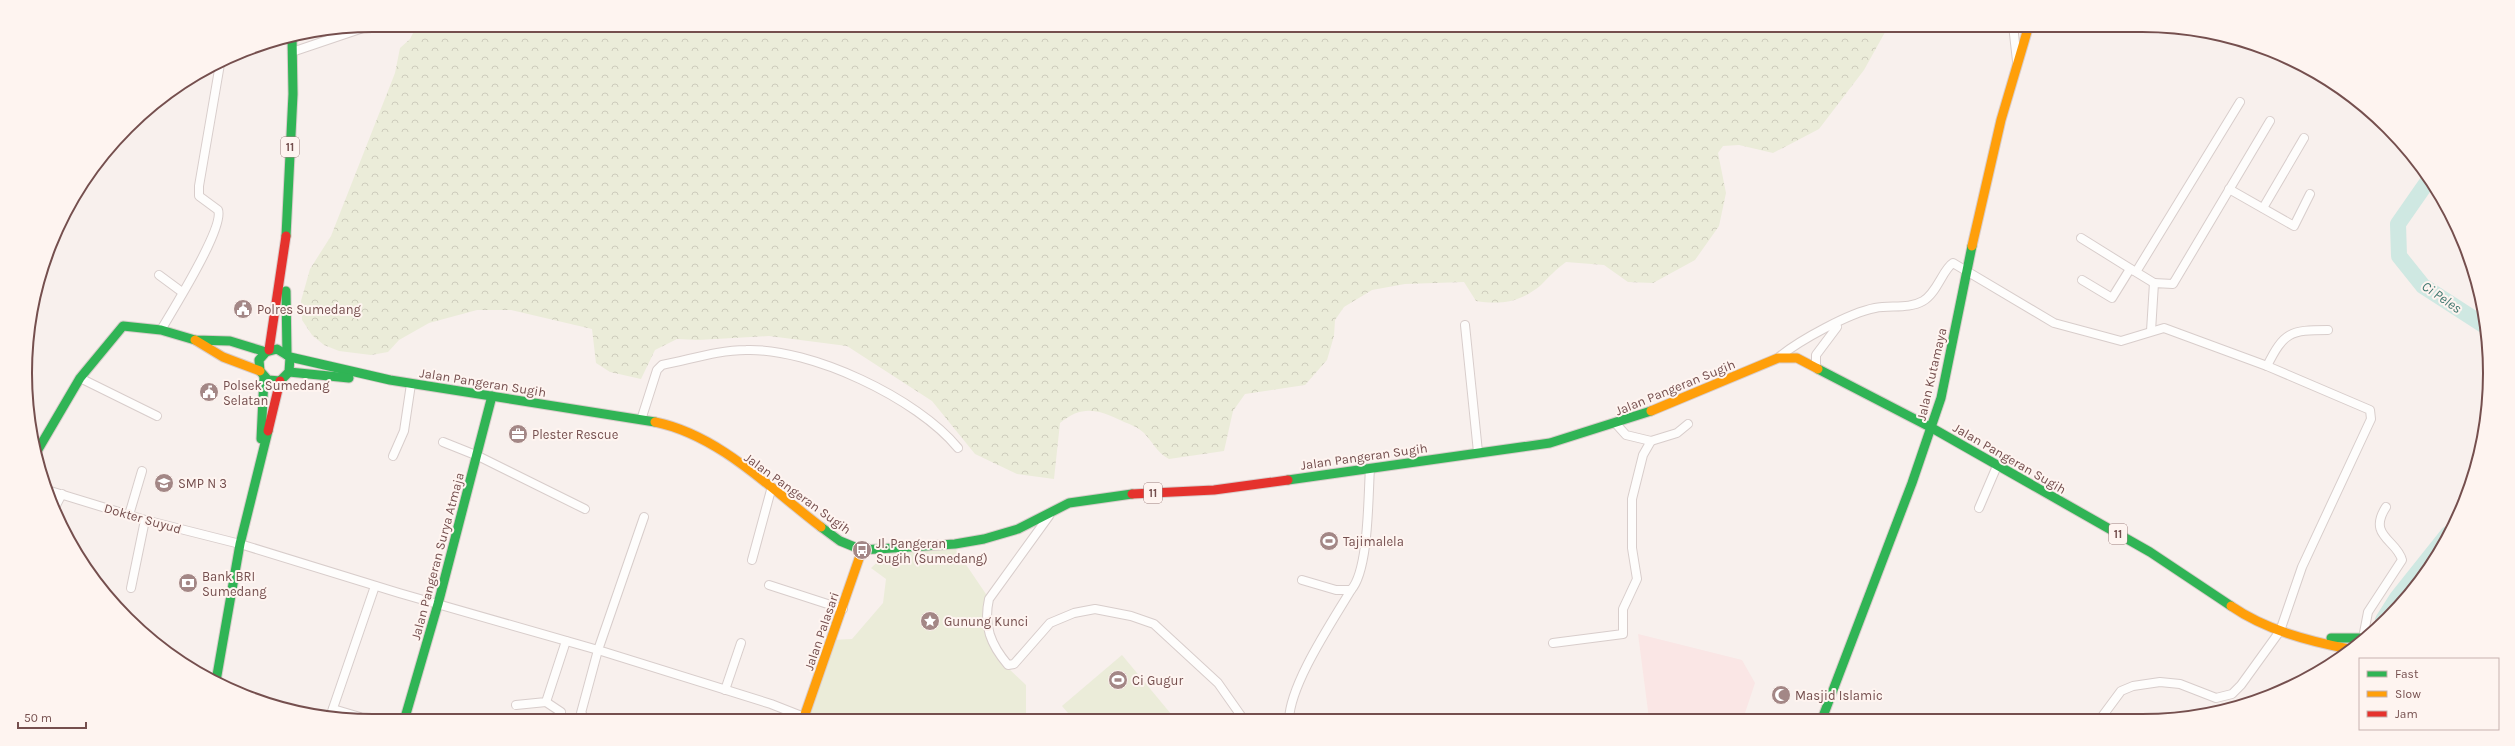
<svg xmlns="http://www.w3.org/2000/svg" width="2515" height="746" viewBox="0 0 2515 746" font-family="Karla,sans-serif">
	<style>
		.commercial { fill: #fae6e5 }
		.forest { fill: url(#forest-crowns) }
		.green { fill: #ebecd9 }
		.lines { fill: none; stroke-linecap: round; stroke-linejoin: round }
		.river { stroke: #cfe8e2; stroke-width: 16 }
		.street-casing { stroke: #d8cdcb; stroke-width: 10 }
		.fast-casing { stroke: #d9cdcb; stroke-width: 11 }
		.slow-casing { stroke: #d9cdcb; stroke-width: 11 }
		.jam-casing { stroke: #d9cdcb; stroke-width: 11 }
		.street { stroke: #fefdfc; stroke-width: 8 }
		.fast { stroke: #30b455; stroke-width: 9 }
		.slow { stroke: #ff9f0a; stroke-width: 9 }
		.jam { stroke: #e5322d; stroke-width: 9 }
		.labels { text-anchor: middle; stroke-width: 4; stroke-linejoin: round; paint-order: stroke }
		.shield { fill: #fef4f0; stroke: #9e807f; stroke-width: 1 }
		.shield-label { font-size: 12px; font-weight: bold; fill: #754f4e }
		.poi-label { font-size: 13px; fill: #754f4e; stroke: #fef4f0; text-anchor: start }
		.street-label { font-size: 13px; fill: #754f4e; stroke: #fef4f0 }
		.water-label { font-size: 14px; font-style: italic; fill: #427971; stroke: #fef4f0 }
		.rim { fill: none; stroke: #754f4e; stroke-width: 2 }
	</style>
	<defs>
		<pattern id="forest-crowns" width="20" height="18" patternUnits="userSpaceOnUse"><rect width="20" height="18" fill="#ebecd9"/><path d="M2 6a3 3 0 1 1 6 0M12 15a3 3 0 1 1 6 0" fill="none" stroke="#cdccbc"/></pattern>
	</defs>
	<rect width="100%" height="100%" fill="#f8f0ed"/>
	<path class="commercial" d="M1638,634L1742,660L1755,683L1743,719H1649Z"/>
	<path class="forest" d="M417,25H1889L1864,70L1819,129L1773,153L1739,145L1723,146L1718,153L1726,193L1719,226L1695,260L1653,283L1628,282L1604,265L1566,262C1556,269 1549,277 1541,285C1521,302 1501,305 1476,301L1464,282L1405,284L1372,290L1344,307L1335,320L1334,336L1327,360L1305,385L1245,394L1233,411L1224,451L1169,459C1156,452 1153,442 1144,433C1138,427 1129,424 1122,421C1097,409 1082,405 1060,423L1054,479L1017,474L975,454L932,401L847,346L769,336L698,340L677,339L655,350L641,379L610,372L596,363L592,329L511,310H477L429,323L399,340L388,352L371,355L339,351L324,345L312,335L302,320L301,301L310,269L331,236L395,73L400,48L410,39Z"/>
	<g class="green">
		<path d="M950,541L990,600L994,642L1006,666L1026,685V720H805L832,640L852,639L883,603L886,579L871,568L896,545Z"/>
		<path d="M1122,655L1176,720H1074L1062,706Z"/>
	</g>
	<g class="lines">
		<g class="river">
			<path d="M2430,178L2398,224L2399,256L2423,286L2485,326"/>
			<path d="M2383,620L2397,598L2448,534"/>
		</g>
		<defs>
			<g id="street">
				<path d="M1950,25L1964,27L1990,25"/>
				<path d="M2013,25L2017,61"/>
				<path d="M292,52L372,25"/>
				<path d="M2229,189L2294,226L2310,194"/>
				<path d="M2263,208L2304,138"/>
				<path d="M2081,238L2134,271"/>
				<path d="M159,275L182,292"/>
				<path d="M2082,280L2112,298L2130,269"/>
				<path d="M2154,283L2136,272L2240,102"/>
				<path d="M1465,325L1478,452"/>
				<path d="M161,330C172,311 225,227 218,210L199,196V186L220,64"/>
				<path d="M2151,331L2154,283L2173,284L2270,121"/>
				<path d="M1779,357C1800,340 1849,313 1875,308C1891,305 1909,309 1923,301C1937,293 1943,269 1953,263L2054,323L2121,341L2164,328L2267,366L2370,410L2371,419L2302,567L2280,631L2241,685L2232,694L2216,698L2180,684L2160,682L2133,686L2121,691L2101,718"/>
				<path d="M2267,366C2284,332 2290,330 2328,330"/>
				<path d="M1816,367V355L1837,327"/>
				<path d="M80,378L157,416"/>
				<path d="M641,420L657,370L662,365C689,360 718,350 746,350C811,348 917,398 958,448"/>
				<path d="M1651,441L1677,433L1688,424"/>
				<path d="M443,442L478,456L585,509"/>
				<path d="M393,456L404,431L411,384"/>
				<path d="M47,490L145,520L240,544L399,593L598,650L771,704L804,717"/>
				<path d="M1979,508L1997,466"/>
				<path d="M54,509L62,494"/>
				<path d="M129,515L142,471"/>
				<path d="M1049,516L989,599C983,626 991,645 1008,665L1014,664L1050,623L1074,613L1095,609L1131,616L1154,624L1218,683L1244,720"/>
				<path d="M752,560L771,490"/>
				<path d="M1302,580L1336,590H1351C1369,570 1368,497 1370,468"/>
				<path d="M769,585L843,609"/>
				<path d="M131,588L145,520"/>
				<path d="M2363,638L2368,612L2402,560C2397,540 2367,536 2386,507"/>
				<path d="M1553,643L1623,634V609L1637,579L1632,548V499L1643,455L1651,441L1626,435L1617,425"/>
				<path d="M725,690L741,643"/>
				<path d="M546,702L561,712"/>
				<path d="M516,705L546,702L566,641"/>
				<path d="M333,709L360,717"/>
				<path d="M330,717L375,586"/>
				<path d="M1289,720C1290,684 1332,622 1351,590"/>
				<path d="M587,721L581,713L598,650L644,517"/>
			</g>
			<g id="fast">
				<path d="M286,236L293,94L292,36"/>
				<path d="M286,291L287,355"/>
				<path d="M290,357L289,372L280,381L268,380L260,371L259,360L266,352L277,349L290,357L390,380L655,422"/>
				<path d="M1818,369L1932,428L2150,552L2231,606"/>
				<path d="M289,372L349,378"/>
				<path d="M261,439L264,377"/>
				<path d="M36,453L80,378L123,326L161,330L195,340L230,341L266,352"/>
				<path d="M1288,480L1550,443L1651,411"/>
				<path d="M821,527L840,541L862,550L955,544L984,539L1018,529L1069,503L1132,494"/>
				<path d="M2331,638H2365"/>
				<path d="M216,681L240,544L268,431"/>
				<path d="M1822,719L1912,483L1941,398L1972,246"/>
				<path d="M404,721L438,604L492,396"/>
			</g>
			<g id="slow">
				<path d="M1972,246L2001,120L2029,25"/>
				<path d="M195,340L223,357L260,371"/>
				<path d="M1651,411L1778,358H1797L1818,369"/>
				<path d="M655,422C719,435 771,489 821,527"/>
				<path d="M2231,606C2266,630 2308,641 2349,649"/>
				<path d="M803,720L862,550"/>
			</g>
			<g id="jam">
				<path d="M269,350L286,236"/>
				<path d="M268,431L280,381"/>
				<path d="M1132,494L1214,490L1288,480"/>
			</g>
		</defs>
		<use href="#street" class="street-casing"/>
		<use href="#fast" class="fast-casing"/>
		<use href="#slow" class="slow-casing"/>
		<use href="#jam" class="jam-casing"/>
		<use href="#street" class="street"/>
		<use href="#fast" class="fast"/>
		<use href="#slow" class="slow"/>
		<use href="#jam" class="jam"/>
	</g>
	<defs>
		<symbol id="civic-disc" viewBox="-11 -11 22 22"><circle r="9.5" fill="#a38786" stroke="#fef4f0"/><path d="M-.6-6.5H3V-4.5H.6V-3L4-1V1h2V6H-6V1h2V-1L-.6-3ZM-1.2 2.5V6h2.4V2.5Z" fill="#fff"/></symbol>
		<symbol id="office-disc" viewBox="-11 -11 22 22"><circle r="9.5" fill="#a38786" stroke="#fef4f0"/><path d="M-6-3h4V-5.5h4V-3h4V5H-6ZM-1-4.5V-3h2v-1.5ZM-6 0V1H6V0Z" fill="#fff"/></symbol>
		<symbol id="school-disc" viewBox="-11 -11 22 22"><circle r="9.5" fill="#a38786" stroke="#fef4f0"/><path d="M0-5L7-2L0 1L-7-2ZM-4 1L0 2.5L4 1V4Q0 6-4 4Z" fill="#fff"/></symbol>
		<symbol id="stadium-disc" viewBox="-11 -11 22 22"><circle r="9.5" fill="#a38786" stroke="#fef4f0"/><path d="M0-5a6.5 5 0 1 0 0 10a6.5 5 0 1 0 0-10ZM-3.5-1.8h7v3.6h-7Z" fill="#fff"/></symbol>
		<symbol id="bus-disc" viewBox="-11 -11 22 22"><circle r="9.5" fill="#a38786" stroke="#fef4f0"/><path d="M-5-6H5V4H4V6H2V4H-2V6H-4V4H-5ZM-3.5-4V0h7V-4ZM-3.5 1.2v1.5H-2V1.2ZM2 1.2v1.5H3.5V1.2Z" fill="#fff"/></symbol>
		<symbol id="bank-disc" viewBox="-11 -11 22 22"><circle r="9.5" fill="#a38786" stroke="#fef4f0"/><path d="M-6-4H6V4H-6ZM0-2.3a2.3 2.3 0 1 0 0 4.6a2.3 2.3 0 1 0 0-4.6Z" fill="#fff"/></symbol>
		<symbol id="sight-disc" viewBox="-11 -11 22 22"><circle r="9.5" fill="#a38786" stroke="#fef4f0"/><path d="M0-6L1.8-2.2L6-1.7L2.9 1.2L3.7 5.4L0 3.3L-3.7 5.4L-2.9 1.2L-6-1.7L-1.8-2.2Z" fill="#fff"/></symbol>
		<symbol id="mosque-disc" viewBox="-11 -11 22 22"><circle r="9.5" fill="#a38786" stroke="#fef4f0"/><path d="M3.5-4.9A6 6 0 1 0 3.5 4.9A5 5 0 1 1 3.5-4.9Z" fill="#fff"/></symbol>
	</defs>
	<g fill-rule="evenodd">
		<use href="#civic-disc" x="232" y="298" width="22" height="22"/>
		<use href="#civic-disc" x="198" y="381" width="22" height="22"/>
		<use href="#office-disc" x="507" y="423" width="22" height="22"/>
		<use href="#school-disc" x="153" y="472" width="22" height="22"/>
		<use href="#stadium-disc" x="1318" y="530" width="22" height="22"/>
		<use href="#bus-disc" x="851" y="539" width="22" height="22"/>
		<use href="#bank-disc" x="177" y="572" width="22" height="22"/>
		<use href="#sight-disc" x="919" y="610" width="22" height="22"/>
		<use href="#stadium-disc" x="1107" y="669" width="22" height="22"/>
		<use href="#mosque-disc" x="1770" y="684" width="22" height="22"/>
	</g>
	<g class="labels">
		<g class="shield">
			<rect x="281" y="137" width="18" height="20" rx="3"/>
			<rect x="1144" y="483" width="18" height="20" rx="3"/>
			<rect x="2109" y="524" width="18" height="20" rx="3"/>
		</g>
		<g class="shield-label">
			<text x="290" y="151">11</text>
			<text x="1153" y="497">11</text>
			<text x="2118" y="538">11</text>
		</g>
		<g class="poi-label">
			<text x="257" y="314">Polres Sumedang</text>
			<text x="223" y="390">Polsek Sumedang<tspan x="223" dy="15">Selatan</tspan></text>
			<text x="532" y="439">Plester Rescue</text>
			<text x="178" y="488">SMP N 3</text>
			<text x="1343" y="546">Tajimalela</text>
			<text x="876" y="548">Jl. Pangeran<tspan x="876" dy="15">Sugih (Sumedang)</tspan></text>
			<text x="202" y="581">Bank BRI<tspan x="202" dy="15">Sumedang</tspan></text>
			<text x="944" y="626">Gunung Kunci</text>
			<text x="1132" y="685">Ci Gugur</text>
			<text x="1795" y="700">Masjid Islamic</text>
		</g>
		<g class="street-label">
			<text transform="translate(1931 374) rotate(-77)" y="5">Jalan Kutamaya</text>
			<text transform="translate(483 382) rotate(9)" y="5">Jalan Pangeran Sugih</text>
			<text transform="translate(1675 387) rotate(-22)" y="5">Jalan Pangeran Sugih</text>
			<text transform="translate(1364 456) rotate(-8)" y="5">Jalan Pangeran Sugih</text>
			<text transform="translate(2010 458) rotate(30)" y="5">Jalan Pangeran Sugih</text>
			<text transform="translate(798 493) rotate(36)" y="5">Jalan Pangeran Sugih</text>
			<text transform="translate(143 518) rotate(16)" y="5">Dokter Suyud</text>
			<text transform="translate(437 556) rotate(-75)" y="5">Jalan Pangeran Surya Atmaja</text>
			<text transform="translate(821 631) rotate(-71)" y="5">Jalan Palasari</text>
		</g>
		<g class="water-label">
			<text transform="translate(2442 297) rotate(35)" y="5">Ci Peles</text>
		</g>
	</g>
	<path d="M0 0H2515V746H0ZM373 32H2142A341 341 0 0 1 2483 373V373A341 341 0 0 1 2142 714H373A341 341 0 0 1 32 373V373A341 341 0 0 1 373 32Z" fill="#fef4f0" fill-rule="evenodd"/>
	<path class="rim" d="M373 32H2142A341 341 0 0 1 2483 373V373A341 341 0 0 1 2142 714H373A341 341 0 0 1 32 373V373A341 341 0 0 1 373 32Z"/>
	<rect x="2359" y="658" width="140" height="72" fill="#fef4f0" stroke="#c7b2af"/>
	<rect x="2367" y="671" width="20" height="6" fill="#30b455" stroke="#c7b2af"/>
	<text x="2395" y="678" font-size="12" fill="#754f4e">Fast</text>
	<rect x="2367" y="691" width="20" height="6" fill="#ff9f0a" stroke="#c7b2af"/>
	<text x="2395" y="698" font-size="12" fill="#754f4e">Slow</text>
	<rect x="2367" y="711" width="20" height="6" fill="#e5322d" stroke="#c7b2af"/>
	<text x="2395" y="718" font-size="12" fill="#754f4e">Jam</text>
	<path d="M18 722v6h68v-6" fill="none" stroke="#754f4e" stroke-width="2"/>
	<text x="24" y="722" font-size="12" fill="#754f4e" stroke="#fef4f0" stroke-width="3" paint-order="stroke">50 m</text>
</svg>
